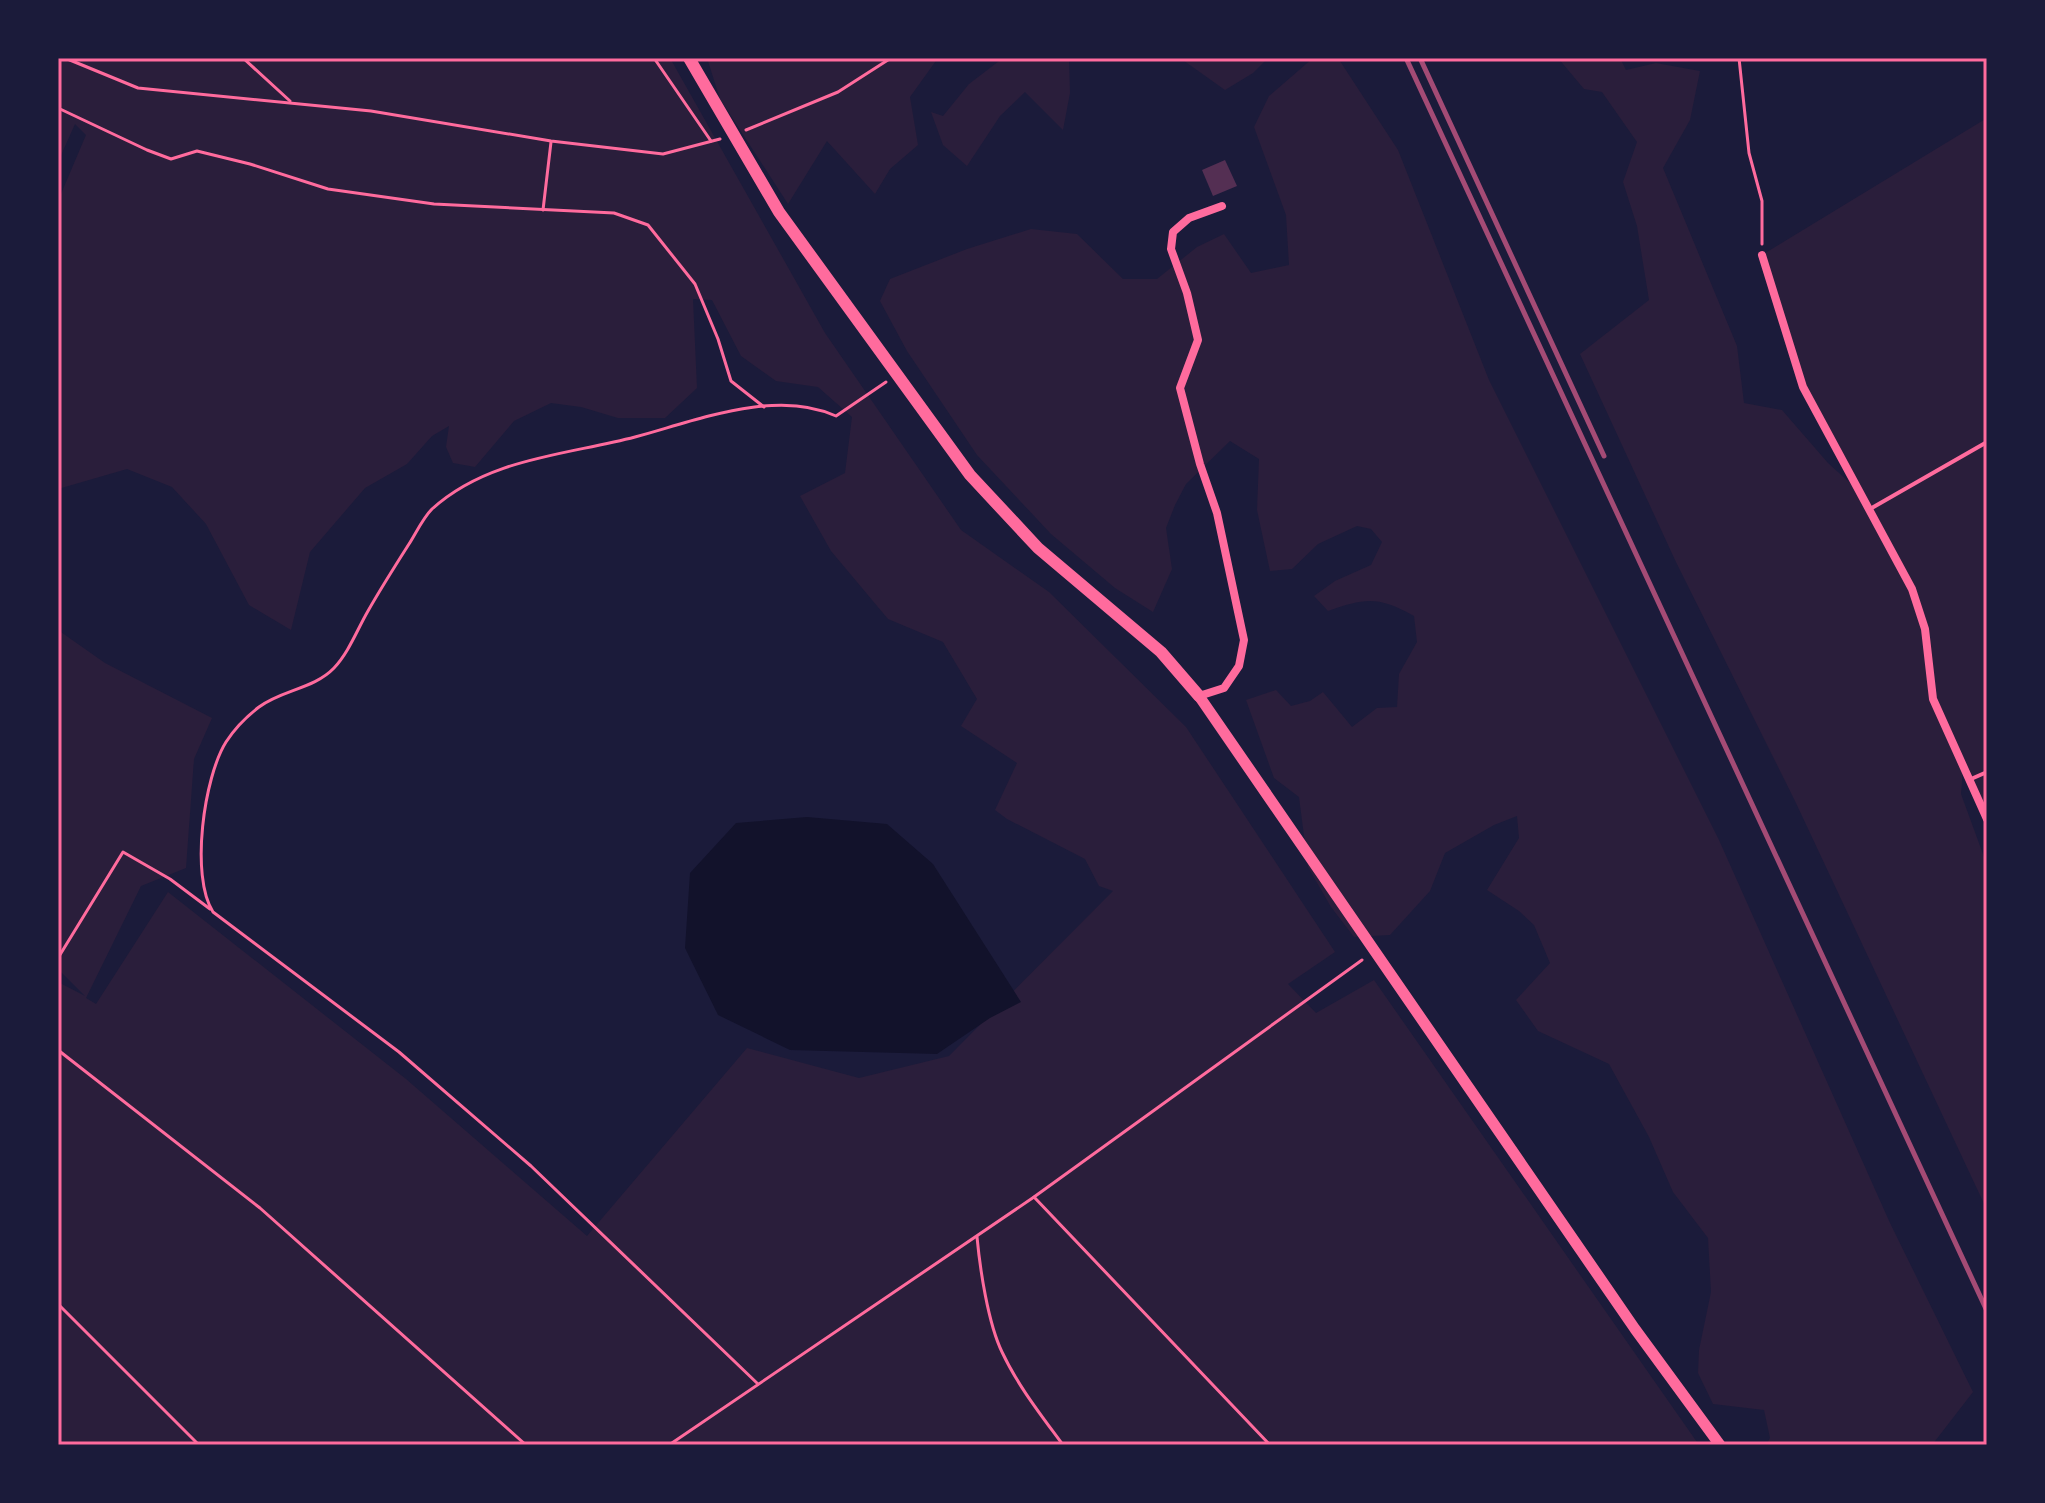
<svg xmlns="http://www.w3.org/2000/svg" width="2045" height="1503" viewBox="0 0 2045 1503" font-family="'Roboto Condensed',sans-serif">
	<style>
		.green { fill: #2a1e3b }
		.water { fill: #12122b }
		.building { fill: #542f53 }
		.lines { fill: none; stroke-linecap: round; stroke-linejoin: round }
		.path { stroke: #ff6b9d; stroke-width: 3 }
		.service { stroke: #ff6b9d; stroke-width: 4 }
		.minor { stroke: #ff6b9d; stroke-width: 8 }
		.tertiary { stroke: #ff6b9d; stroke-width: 11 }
		.secondary { stroke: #ff6b9d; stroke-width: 12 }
		.rail { stroke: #a44b75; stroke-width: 5 }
		.neatline { fill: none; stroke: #ff6b9d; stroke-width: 3 }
	</style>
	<rect width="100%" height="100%" fill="#1b1b3a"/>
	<g class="green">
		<path d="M58,58H670L825,333L961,530L1049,592L1186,727L1335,952L1288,984L1316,1013L1374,980L1699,1445H58V982L85,996L58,969V630L105,663L212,718L194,759L186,868L141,886L86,998L96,1004L168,892L406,1079L587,1236L747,1048L859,1078L949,1056L1113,891L1099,886L1085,859L1007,819L995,810L1017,763L961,726L977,699L943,642L888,619L831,551L800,496L845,473L852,417L818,387L776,381L741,356L712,300L693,299L697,388L665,418H618L581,407L551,403L514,421L475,467L453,463L446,447L449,426L432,436L407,464L365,488L310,552L291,630L249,605L206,524L172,487L127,469L58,489V201L86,135L75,124L58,162Z"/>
		<path d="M707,58H938L910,97L918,145L890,169L875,194L827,141L788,204L720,99Z"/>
		<path d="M1003,58H1069L1070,93L1063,130L1025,92L1000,116L967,166L943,145L931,112L943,116L969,84Z"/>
		<path d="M1180,58H1268L1253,73L1225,90Z"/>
		<path d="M1313,58H1338L1398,150L1489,380L1719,840L1890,1223L1973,1392L1932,1445H1766L1770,1438L1764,1410L1713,1404L1698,1373L1699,1350L1711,1292L1708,1238L1673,1192L1649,1137L1609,1064L1538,1031L1516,1000L1550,963L1534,925L1519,911L1487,890L1519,838L1517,816L1494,825L1445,853L1430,891L1390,935L1354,937L1331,907L1308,867L1299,797L1274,778L1246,700L1276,690L1291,706L1310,701L1323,692L1352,727L1377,708L1397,707L1399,674L1417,642L1414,616C1378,596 1365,598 1328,611L1314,596L1335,581L1371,565L1382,542L1371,529L1357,526L1318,544L1292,569L1270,571L1257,510L1259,459L1230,441L1186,484L1175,505L1166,528L1172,569L1153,612L1115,588L1051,534L977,455L907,351L880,301L890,279L967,249L1031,229L1077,234L1123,279H1157L1197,247L1224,234L1251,273L1289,265L1286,215L1254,127L1269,96Z"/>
		<path d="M1558,58H1620L1626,70L1656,63L1700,71L1690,120L1663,168L1737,346L1744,403L1782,410L1828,463L1860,492L1803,387L1762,255L1987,118V819L1963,768L1961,794L1987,865V1210L1795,801L1675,560L1580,354L1649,300L1637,226L1623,182L1637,142L1602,92L1584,89Z"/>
	</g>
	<path class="water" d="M807,817L887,824L933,864L1021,1002L990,1018L937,1054L790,1050L718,1015L685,948L690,873L736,823Z"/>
	<path class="building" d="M1225,160L1237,186L1213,196L1202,170Z"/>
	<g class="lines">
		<g class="path">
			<path d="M65,58L138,88L371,111L551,141L663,154L720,139"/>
			<path d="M243,58L290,101"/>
			<path d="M654,58L711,141"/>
			<path d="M1739,58L1749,153L1762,201V244"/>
			<path d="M58,108L147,150L171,159L197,151L250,164L328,189L434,204L614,213L648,225L695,284L718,339L731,381L764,407"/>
			<path d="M746,130L838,92L891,58"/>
			<path d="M543,210L551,142"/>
			<path d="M58,958L123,852L170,879L210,909"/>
			<path d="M58,1050L260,1208L526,1445"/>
			<path d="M1034,1197L1270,1445"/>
			<path d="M977,1237C980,1269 988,1323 1002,1352C1018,1386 1041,1415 1063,1445"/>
			<path d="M58,1304L199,1445"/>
			<path d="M758,1384L531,1166L399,1052L213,912C190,876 204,777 226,742C235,728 246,717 259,707C281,690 314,689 334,668C349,652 357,630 368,611C381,588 395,566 409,544C416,533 423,518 432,509C488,458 566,455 635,437C695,421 776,388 836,416L886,382"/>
			<path d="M669,1445L1034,1197L1362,960"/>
		</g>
		<g class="service">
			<path d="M1870,509L1987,442"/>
			<path d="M1971,779L1987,772"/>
		</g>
		<g class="minor">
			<path d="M1762,255L1803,387L1912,589L1925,629L1933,699L1987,819"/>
			<path d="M1199,696L1224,688L1239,666L1244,640L1217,513L1200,464L1180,388L1198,340L1187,293L1171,249L1173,232L1189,218L1222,206"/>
		</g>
		<path class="tertiary" d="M1199,696L1635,1329L1720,1445"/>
		<path class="secondary" d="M689,58L779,212L970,475L1038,548L1161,652L1199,696"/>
		<g class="rail">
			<path d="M1406,58L1987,1311"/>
			<path d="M1420,58L1604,456"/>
		</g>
	</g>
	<rect width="2045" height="1503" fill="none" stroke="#1b1b3a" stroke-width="120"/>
	<rect x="60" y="60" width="1925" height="1383" class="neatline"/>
</svg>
